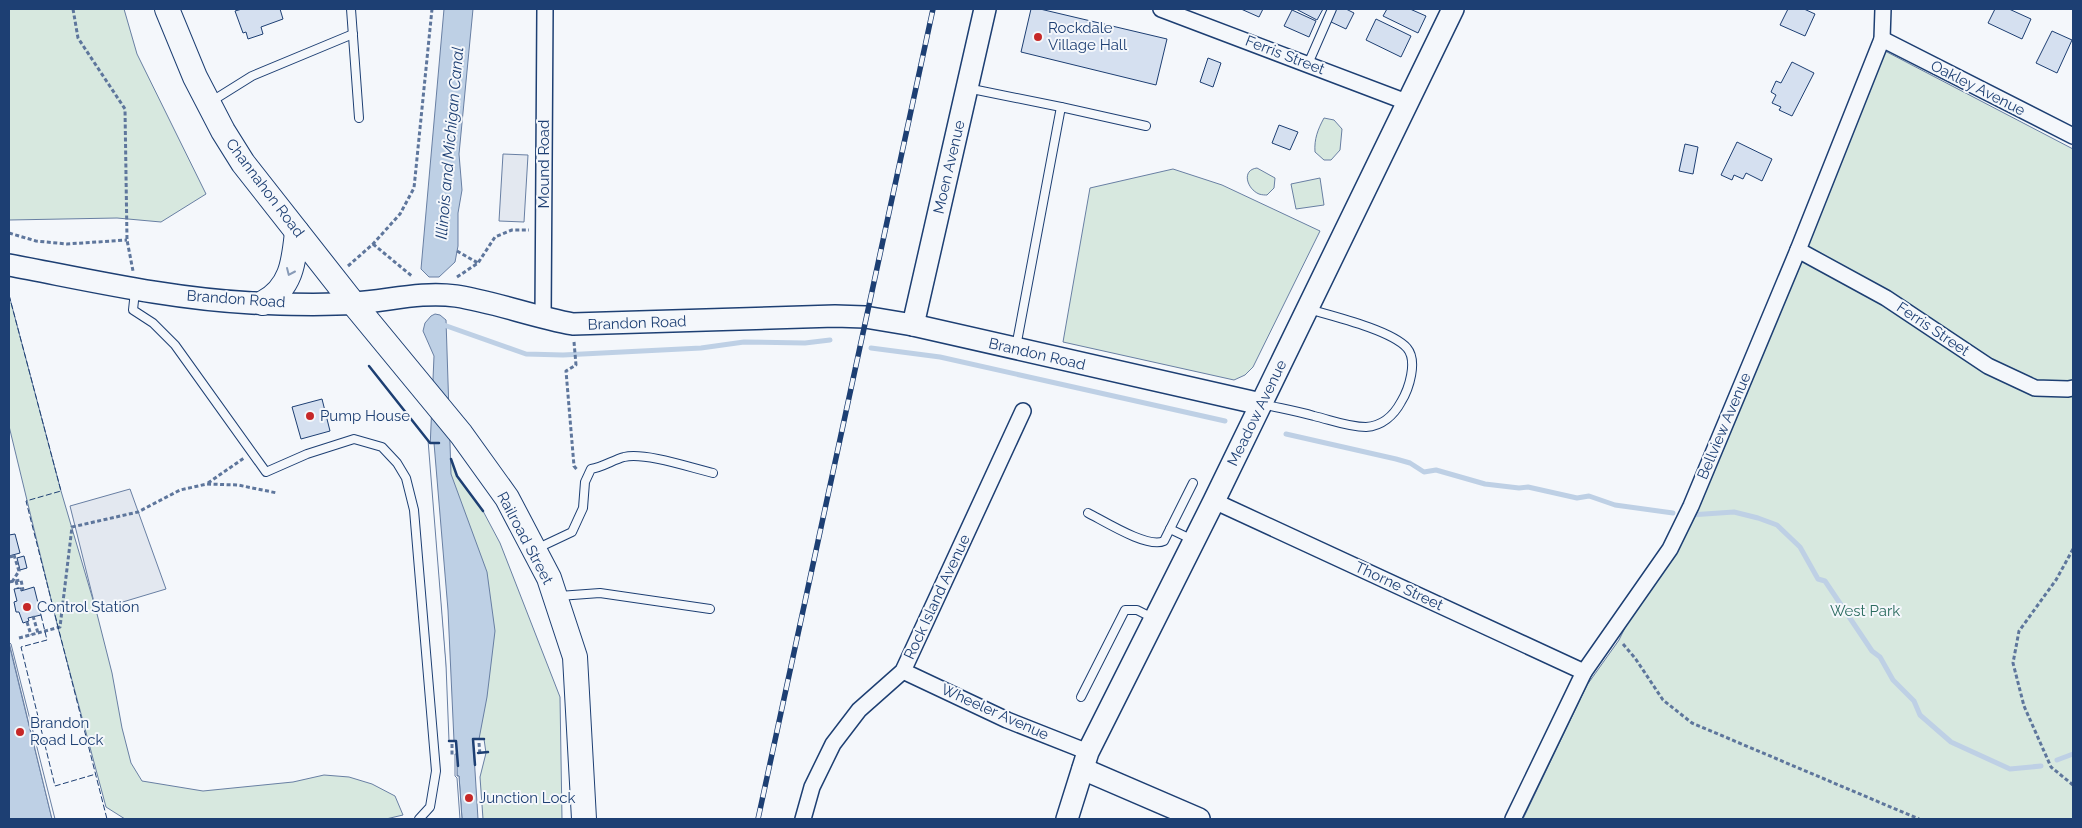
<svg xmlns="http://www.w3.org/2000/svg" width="2082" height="828" viewBox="0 0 2082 828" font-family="Raleway,sans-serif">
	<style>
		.green { fill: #d7e8df; stroke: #687fa3 }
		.parking { fill: #e3e8f0; stroke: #687fa3 }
		.water { fill: #bed0e5; stroke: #687fa3 }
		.pier { fill: #f4f7fb; stroke: #687fa3 }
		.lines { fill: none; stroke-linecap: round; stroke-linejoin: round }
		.stream { stroke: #bed0e5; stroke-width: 5 }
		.building { fill: #d5e0f0; stroke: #1d3f73 }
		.lane-casing { stroke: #1d3f73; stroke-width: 10 }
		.street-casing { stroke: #1d3f73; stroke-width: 18 }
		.secondary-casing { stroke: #1d3f73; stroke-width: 24 }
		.primary-casing { stroke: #1d3f73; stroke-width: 26 }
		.path { stroke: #5e769c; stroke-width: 3; stroke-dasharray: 4 2.5; stroke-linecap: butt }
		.lane { stroke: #f4f7fb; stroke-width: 8 }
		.street { stroke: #f4f7fb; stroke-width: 15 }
		.secondary { stroke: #f4f7fb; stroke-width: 21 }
		.primary { stroke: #f4f7fb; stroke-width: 24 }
		.rail-casing { stroke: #1d3f73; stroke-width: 5.5 }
		.rail { stroke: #f4f7fb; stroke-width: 4; stroke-dasharray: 11; stroke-linecap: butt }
		.fence { stroke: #1d3f73; stroke-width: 1; stroke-dasharray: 6 2.5; stroke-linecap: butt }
		.wall { stroke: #1d3f73; stroke-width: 2.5 }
		.oneway { stroke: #889bb7 }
		.poi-dot { fill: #c62828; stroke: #f4f7fb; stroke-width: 2 }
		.labels { text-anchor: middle; stroke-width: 4; stroke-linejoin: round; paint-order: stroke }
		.poi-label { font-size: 15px; fill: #1d3f73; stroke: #f4f7fb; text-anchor: start }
		.street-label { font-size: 15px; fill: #1d3f73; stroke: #f4f7fb }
		.park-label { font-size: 15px; fill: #2c6c60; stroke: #f4f7fb }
		.water-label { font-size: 16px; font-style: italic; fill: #1d3f73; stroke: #f4f7fb }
	</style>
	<rect width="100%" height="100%" fill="#f4f7fb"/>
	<g class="green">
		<path d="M9,9H124L137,54L206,194L161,222L117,218L9,220Z"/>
		<path d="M1885,51L2073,149V819H1523L1587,685L1619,640L1724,425Z"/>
		<path d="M1324,118L1334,120L1342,129L1340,150L1331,160H1324L1315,152C1314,139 1318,129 1324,118Z"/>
		<path d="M1257,168L1275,178L1274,188L1267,195C1265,195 1262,195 1259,194C1247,189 1241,170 1257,168Z"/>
		<path d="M1173,169L1222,185L1320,231L1253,367L1245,375L1234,380L1063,342L1090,188Z"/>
		<path d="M1320,178L1324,205L1296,209L1291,184Z"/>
		<path d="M9,295L61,491L96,610L112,673L122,728L131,763L142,781L203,791L293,782L324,775L349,777L372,784L395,796L403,815L386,819H125L106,807L58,628L9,426Z"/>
		<path d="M434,443L451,459L457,476L483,511L500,543L560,697L562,819H483L480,777L486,753L484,739H473Z"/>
	</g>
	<g class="parking">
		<path d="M503,154L528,155L524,222L499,221Z"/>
		<path d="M130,489L166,589L96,610L70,506Z"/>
	</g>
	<g class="water">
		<path d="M444,9H473L459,154L462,190L458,213V246L455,262L439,277H429L421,269Z"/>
		<path d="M435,314L440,315L446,320L451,474L487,572L495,631L487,697L479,739H473L478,819H462L459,776H457L456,741H452L430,449L434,356L423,331L425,323L431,316Z"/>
		<path d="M9,644L52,819H9Z"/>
	</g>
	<g class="pier">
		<path d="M428,440L430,443H434L448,610L454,741H449L446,665Z"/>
		<path d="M9,642L11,644L55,819H52Z"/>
		<path d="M455,754H457V776H459L462,819H460L457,778L455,776Z"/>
	</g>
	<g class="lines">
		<g class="stream">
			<path d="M441,324L526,354L563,355L701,348L744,342L805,343L830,340"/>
			<path d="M871,348L940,357L1225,421"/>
			<path d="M1286,434L1396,459L1410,463L1424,472L1436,470L1485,484L1519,488L1528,487L1577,498L1589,496L1615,505L1673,513"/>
			<path d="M1690,515L1734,512L1758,518L1777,525L1800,547L1818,579L1825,581L1872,651L1880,657L1893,680L1914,701L1920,715L1951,742L2010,769L2041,766"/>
			<path d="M2057,760L2073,754"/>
		</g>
	</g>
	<g class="building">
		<path d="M242,9H280L283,19L261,27L263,34L248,39L246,32L243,33L235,11Z"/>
		<path d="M1031,9H1040L1167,39L1156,85L1021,52Z"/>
		<path d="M1241,9H1263L1259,17Z"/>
		<path d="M1296,9H1323L1317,20Z"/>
		<path d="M1335,9H1346L1354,13L1346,29L1329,21Z"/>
		<path d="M1387,9H1410L1426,16L1418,33L1383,16Z"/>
		<path d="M1788,9H1804L1815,14L1805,36L1780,25Z"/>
		<path d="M1995,9H2009L2031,19L2022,39L1988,23Z"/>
		<path d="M1292,10L1316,21L1309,37L1284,26Z"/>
		<path d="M1376,19L1411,36L1401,57L1366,40Z"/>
		<path d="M2052,31L2072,40L2057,73L2036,63Z"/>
		<path d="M1208,58L1221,63L1213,87L1200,82Z"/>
		<path d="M1792,62L1814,73L1792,116L1779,110L1781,107L1772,103L1776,95L1771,92L1776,81L1781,83Z"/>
		<path d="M1279,125L1298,132L1290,150L1272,143Z"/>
		<path d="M1737,142L1772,159L1762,181L1746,173L1743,179L1734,175L1732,180L1721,175Z"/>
		<path d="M1685,144L1698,147L1693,174L1679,171Z"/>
		<path d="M322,399L330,431L301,439L292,407Z"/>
		<path d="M15,534L20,553L9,556V535Z"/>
		<path d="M24,556L27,568L20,570L17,558Z"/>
		<path d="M34,587L41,615L28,618L29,621L23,623L19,612H16L14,602L17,601L14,589L21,588V591Z"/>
	</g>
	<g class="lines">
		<defs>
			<g id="lane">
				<path d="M351,9L359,118"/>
				<path d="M1308,64L1332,9"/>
				<path d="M967,88L1061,107"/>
				<path d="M212,101L252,76L353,34"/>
				<path d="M135,291L133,310L153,323L175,345L266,472L307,454L354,439L382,447L397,463L406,478L414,510L436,771L430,807L419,819"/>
				<path d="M1016,347L1061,107L1146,126"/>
				<path d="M1262,404C1279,408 1297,411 1314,416C1331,420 1348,427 1366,427C1382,426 1394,415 1401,402C1409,389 1418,361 1407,348C1391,330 1332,316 1308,309"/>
				<path d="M1088,513C1104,521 1148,549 1164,541L1193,483"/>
				<path d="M1170,529L1193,540"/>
				<path d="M536,549L572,532L583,508L585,482L591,469C603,467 613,460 624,457C645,452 692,468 713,473"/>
				<path d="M559,596L600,593L710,609"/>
				<path d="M1081,697L1125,610H1137L1153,618"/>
			</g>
			<g id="street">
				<path d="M1161,9L1409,103"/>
				<path d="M1882,39L2073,136"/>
				<path d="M1798,250L1886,298L1988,366L2035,388L2068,389L2073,388"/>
				<path d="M543,319L545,9"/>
				<path d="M1214,501L1584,672"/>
				<path d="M903,671L1007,720L1088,752"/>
				<path d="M803,819L812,787L833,744L859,710L903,671L1023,411"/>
				<path d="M1513,819L1584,672L1670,549L1691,506L1798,250L1882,39L1883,9"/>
			</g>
			<g id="secondary">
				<path d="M9,265C89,280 170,299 252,303C285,304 320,306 354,303C387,301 422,291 456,296C495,302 534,317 573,324L835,316L865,317L913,325L1261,404"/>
				<path d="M913,325L985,9"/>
				<path d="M1083,769L1199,819"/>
				<path d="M1067,819L1088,752L1214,501L1453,9"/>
			</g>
			<g id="primary">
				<path d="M167,9L195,77L223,131L243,163L353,303L461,434L507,498L549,578L575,657L584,819"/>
				<path d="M263,303C292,288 294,260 297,232"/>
			</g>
		</defs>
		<use href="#lane" class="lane-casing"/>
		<use href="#street" class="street-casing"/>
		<use href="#secondary" class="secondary-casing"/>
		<use href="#primary" class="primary-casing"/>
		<g class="path">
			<path d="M73,9L78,38L125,109L127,240L133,271"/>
			<path d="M9,233L36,241L67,244L127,240"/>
			<path d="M373,244L413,277"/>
			<path d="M457,251L478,263"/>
			<path d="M348,266L373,244L400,214L414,188L432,9"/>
			<path d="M457,277L478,263L495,237L512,230H529"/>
			<path d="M574,342L576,365L566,371L574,466L578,471"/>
			<path d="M208,483L244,458"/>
			<path d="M2073,549L2056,580L2019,631L2013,663L2024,706L2051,767L2073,785"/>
			<path d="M9,557L15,556"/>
			<path d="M16,581L18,588"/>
			<path d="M9,582L21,580L23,590"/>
			<path d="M12,582L19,571L14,555"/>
			<path d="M33,616L38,633"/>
			<path d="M27,622L31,635"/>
			<path d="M19,638L60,627L72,527L138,512L180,490L207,484L238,485L277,493"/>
			<path d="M1623,644L1635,658L1663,700L1692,723L1919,819"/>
			<path d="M479,743L480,755"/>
			<path d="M452,744V757"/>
		</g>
		<use href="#lane" class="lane"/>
		<use href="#street" class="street"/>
		<use href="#secondary" class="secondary"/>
		<use href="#primary" class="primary"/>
		<defs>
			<path id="rail" d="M758,819L933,9"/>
		</defs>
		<use href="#rail" class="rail-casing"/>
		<use href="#rail" class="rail"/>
		<g class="fence">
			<path d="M9,295L61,491L26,501L107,819"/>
			<path d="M41,615L47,640L21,647L55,786L96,774"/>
		</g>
		<g class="wall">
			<path d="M369,366L430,443H439"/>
			<path d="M451,459L457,476L483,511"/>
			<path d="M449,741H456L458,766"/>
			<path d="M478,753L488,752"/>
			<path d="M475,765L473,739H484"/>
		</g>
	</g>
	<defs><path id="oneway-chevron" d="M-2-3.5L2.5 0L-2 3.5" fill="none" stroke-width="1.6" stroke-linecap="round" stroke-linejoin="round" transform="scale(1.25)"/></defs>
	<use class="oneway" href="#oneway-chevron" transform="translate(290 272) rotate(114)"/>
	<g class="poi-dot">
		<circle cx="1038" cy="37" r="5"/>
		<circle cx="310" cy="416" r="5"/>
		<circle cx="27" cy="607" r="5"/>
		<circle cx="20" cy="732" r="5"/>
		<circle cx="469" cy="798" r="5"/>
	</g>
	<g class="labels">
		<g class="poi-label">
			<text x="1048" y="33">Rockdale<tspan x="1048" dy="17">Village Hall</tspan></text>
			<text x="320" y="421">Pump House</text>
			<text x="37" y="612">Control Station</text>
			<text x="30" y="728">Brandon<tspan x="30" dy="17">Road Lock</tspan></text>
			<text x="479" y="803">Junction Lock</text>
		</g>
		<g class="street-label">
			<text transform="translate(1285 55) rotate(21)" y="5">Ferris Street</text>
			<text transform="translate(1978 88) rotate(27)" y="5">Oakley Avenue</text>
			<text transform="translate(544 164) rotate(-90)" y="5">Mound Road</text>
			<text transform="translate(949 167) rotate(-77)" y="5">Moen Avenue</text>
			<text transform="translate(265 188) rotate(53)" y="5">Channahon Road</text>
			<text transform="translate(236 299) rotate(4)" y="5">Brandon Road</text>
			<text transform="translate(637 323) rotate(-2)" y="5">Brandon Road</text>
			<text transform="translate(1933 329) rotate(34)" y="5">Ferris Street</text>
			<text transform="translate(1037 354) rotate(13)" y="5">Brandon Road</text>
			<text transform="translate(1257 413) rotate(-64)" y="5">Meadow Avenue</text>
			<text transform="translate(1724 426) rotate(-67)" y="5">Bellview Avenue</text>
			<text transform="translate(525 538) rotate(62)" y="5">Railroad Street</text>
			<text transform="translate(1399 586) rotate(25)" y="5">Thorne Street</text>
			<text transform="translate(937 597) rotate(-65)" y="5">Rock Island Avenue</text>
			<text transform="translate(995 712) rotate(24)" y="5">Wheeler Avenue</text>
		</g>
		<g class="park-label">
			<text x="1865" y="616">West Park</text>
		</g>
		<g class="water-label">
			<text transform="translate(449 143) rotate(-85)" y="6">Illinois and Michigan Canal</text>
		</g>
	</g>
	<rect width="2082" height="828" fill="none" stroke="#1d3f73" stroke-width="20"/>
</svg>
